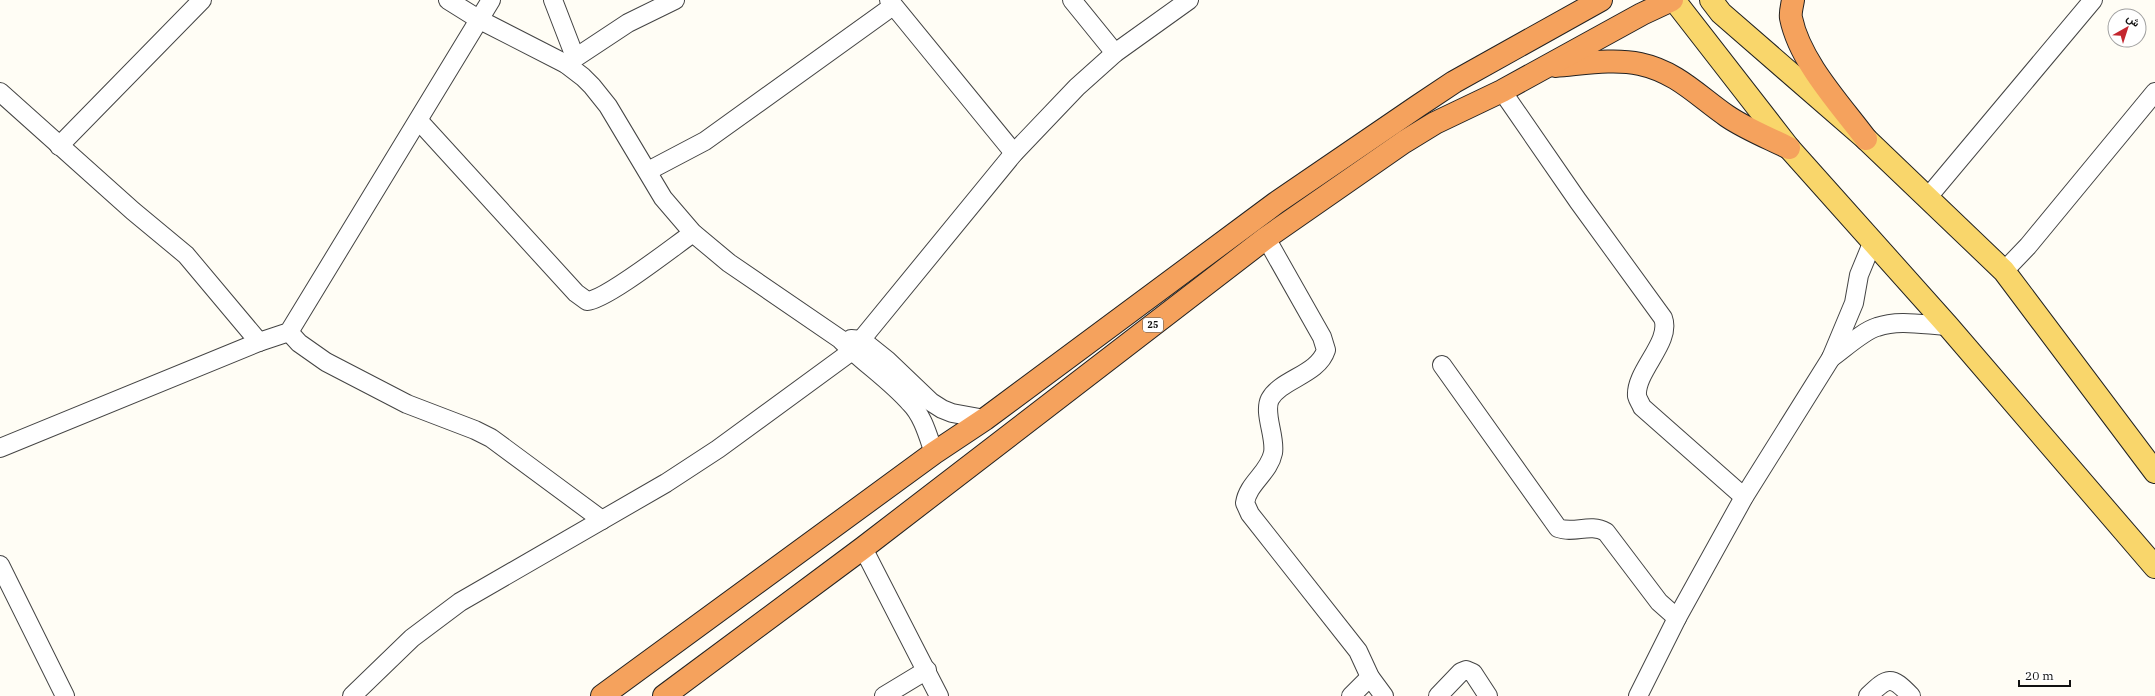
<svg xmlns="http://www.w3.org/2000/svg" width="2155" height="696" viewBox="0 0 2155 696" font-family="'IBM Plex Serif',Vazirmatn,serif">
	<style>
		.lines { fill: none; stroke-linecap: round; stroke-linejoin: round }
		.street-casing { stroke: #444; stroke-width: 20 }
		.primary-casing { stroke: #222; stroke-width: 24 }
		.highway-casing { stroke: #222; stroke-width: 24 }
		.street { stroke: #fff; stroke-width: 18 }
		.primary { stroke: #f9d66b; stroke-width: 22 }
		.highway { stroke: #f5a25d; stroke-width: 22 }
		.labels { text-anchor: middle; stroke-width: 4; stroke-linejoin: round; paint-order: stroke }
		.shield { fill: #fff; stroke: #585858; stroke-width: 1 }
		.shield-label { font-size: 9px; font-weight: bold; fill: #111 }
	</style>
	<rect width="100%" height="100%" fill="#fffdf5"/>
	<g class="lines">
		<defs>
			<g id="street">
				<path d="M448,0L480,20L566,64L583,77L592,86L608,106L663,198L693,233L729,263L840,339C862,362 889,379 910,403C923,416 928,436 934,453"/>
				<path d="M553,0L575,57"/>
				<path d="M889,0L1014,153"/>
				<path d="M1072,0L1115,53"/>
				<path d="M566,64L628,23L675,0"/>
				<path d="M1502,91L1578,201L1663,318C1672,342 1635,371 1637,396C1638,400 1641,404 1642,407L1744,497"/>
				<path d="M0,92L133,211L186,255L259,342"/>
				<path d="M419,121L576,293L587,301C606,300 673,247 693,233"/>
				<path d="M59,146L202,0"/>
				<path d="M648,171L705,141L893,6"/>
				<path d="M1928,197L2093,0"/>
				<path d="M1266,238L1322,337L1326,350C1318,375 1281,379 1270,399C1263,413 1276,437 1273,453C1269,473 1248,483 1245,503L1250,514L1358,651L1370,677L1384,696"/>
				<path d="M2004,271L2028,246L2155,92"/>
				<path d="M289,332L299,343L326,362L407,404L475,430L491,438L602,520"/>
				<path d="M851,339L862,340L887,360L931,402L942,409L952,413L985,419"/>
				<path d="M1831,358C1844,349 1863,331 1877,327C1899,319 1925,325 1948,326"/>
				<path d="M1442,365L1558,528C1574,534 1590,523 1606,532L1659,602L1677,618"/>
				<path d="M0,448L259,342L289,332L491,0"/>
				<path d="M863,548L939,696"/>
				<path d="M0,565L65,696"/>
				<path d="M352,696L412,638L460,602L666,483L718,449L852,351L1014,153L1077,87L1115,53L1189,0"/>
				<path d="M884,696L927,670"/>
				<path d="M1351,696L1370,677"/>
				<path d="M1438,696L1461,672L1466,670L1473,673L1488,696"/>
				<path d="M1638,696L1677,618L1744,497L1831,358L1854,303L1859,275L1873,241"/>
				<path d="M1868,696C1888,677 1891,675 1911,696"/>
			</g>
			<g id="primary">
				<path d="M1674,0L1789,148L1948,326L2155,567"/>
				<path d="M1711,0L1721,13L1866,139L2004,271L2155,472"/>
			</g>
			<g id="highway">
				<path d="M1793,0C1792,6 1790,13 1791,18C1800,62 1840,104 1866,139"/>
				<path d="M1555,66C1582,64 1613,58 1640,64C1677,72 1698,96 1727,116C1746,129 1769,138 1789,148"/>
				<path d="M602,696L934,453L985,419L1276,203L1418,106L1454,82L1601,0"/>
				<path d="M664,696L863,548L1266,238L1404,142L1435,123L1502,91L1642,14L1672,0"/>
			</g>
		</defs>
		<use href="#street" class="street-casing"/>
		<use href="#primary" class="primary-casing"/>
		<use href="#highway" class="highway-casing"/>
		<use href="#street" class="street"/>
		<use href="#primary" class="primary"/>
		<use href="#highway" class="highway"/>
	</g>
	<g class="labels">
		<rect class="shield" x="1143" y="318" width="20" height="14" rx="3"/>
		<g class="shield-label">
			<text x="1153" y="328">25</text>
		</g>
	</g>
	<g transform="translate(2127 28) rotate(39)"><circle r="19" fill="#ffffff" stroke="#a0a0a0"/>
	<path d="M0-3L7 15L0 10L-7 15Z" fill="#c4262e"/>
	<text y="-6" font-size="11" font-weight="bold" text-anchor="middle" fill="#111111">ش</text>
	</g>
	<path d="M2019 680v6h51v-6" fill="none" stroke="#111111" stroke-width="2"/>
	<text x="2025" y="680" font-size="12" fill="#111111" stroke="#ffffff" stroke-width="3" paint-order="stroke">20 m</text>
</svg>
